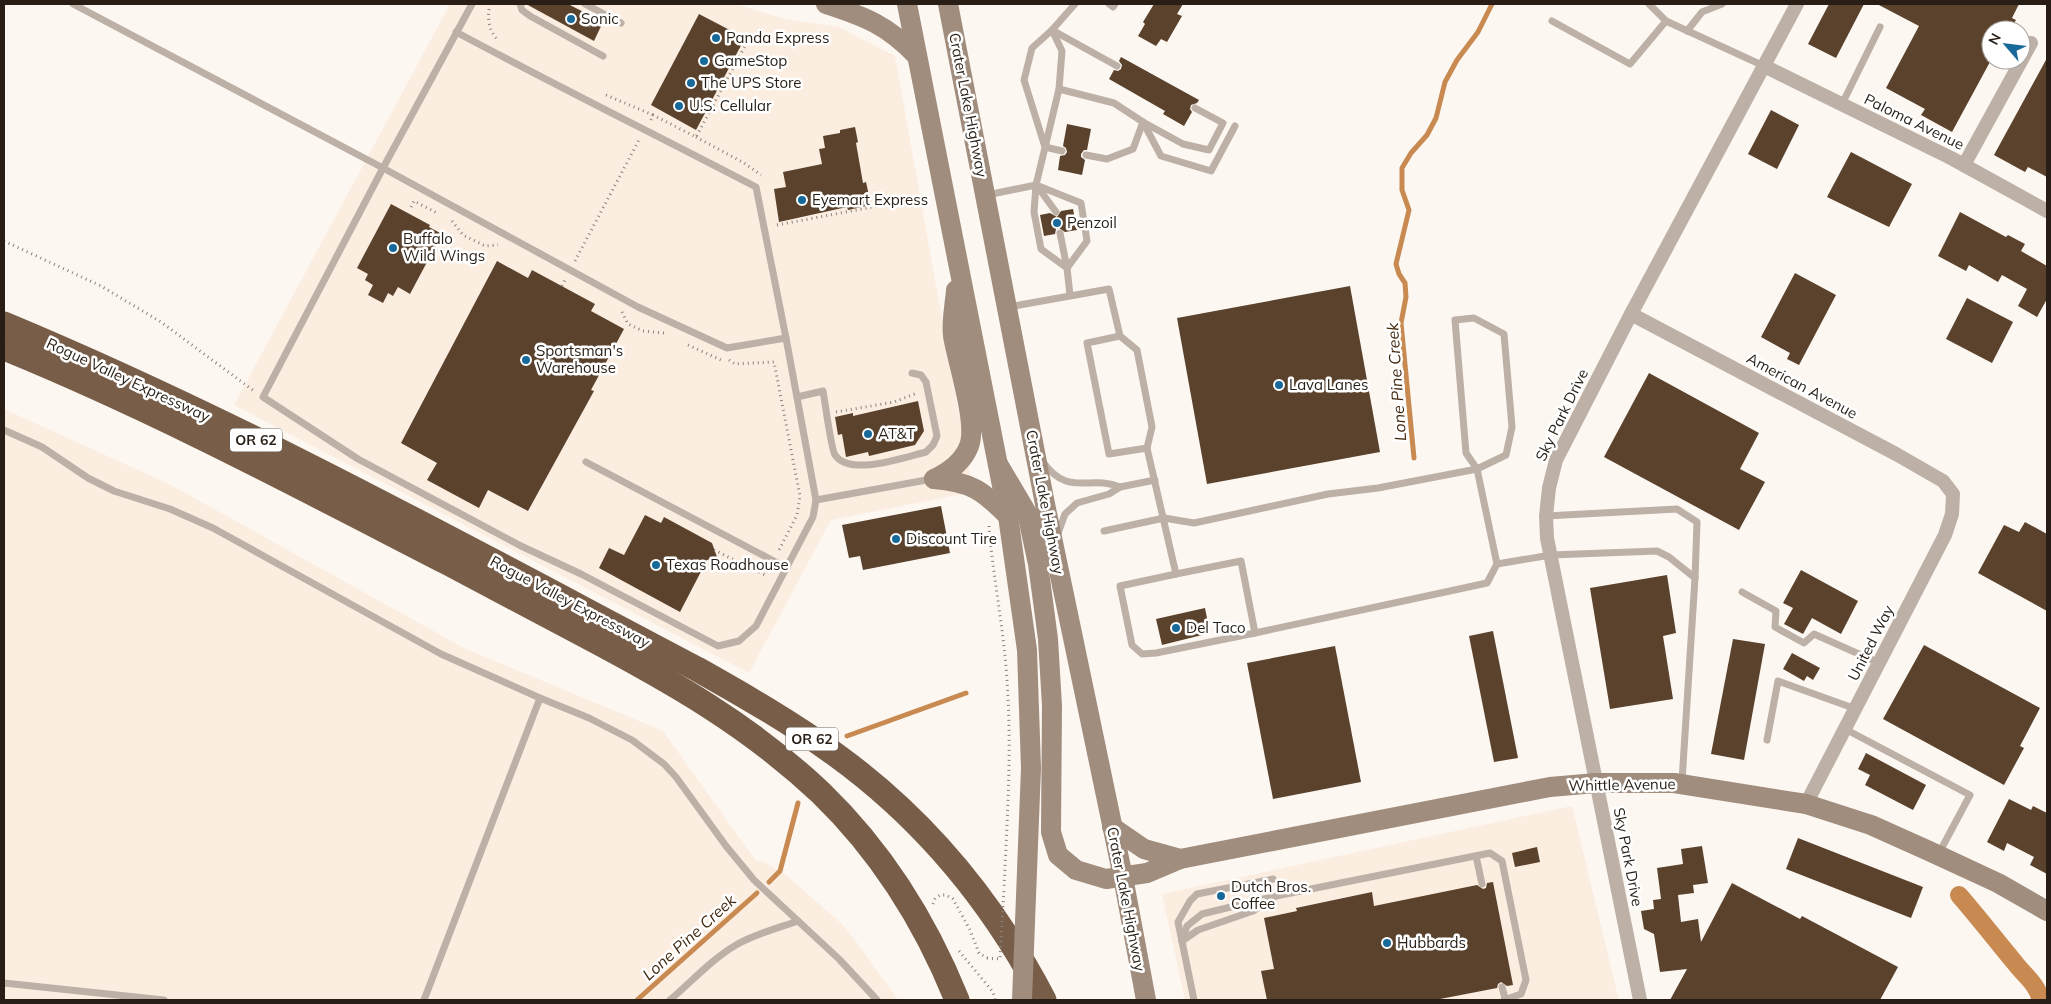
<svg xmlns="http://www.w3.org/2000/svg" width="2051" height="1004" viewBox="0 0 2051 1004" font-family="Mulish,sans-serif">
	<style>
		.built { fill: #fcede1 }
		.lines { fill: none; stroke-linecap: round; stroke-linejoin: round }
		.stream { stroke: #c88a51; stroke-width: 5 }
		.canal { stroke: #c88a51; stroke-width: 18 }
		.building { fill: #5a422d }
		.path { stroke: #8b837c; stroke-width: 3; stroke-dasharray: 1 4; stroke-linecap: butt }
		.lane { stroke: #bdb0a6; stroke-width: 7 }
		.street { stroke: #bdb0a6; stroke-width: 14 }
		.secondary { stroke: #a08d7e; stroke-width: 20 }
		.highway { stroke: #785e49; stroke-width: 25 }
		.path-bridge { stroke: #8b837c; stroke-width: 3; stroke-dasharray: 1 4; stroke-linecap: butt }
		.secondary-bridge { stroke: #a08d7e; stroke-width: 20 }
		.poi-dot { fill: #17699a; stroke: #fff; stroke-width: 2 }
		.labels { text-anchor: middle; stroke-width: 5; stroke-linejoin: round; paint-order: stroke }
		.shield { fill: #fff; stroke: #68625b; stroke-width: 1 }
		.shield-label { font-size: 14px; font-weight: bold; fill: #281e15 }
		.poi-label { font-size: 15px; fill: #281e15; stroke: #fff; text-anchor: start }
		.street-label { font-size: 15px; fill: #281e15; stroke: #fff }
		.water-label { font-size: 16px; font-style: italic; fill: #42280f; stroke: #fff }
	</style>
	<rect width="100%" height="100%" fill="#fdf7f2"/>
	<g class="built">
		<path d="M450,4H736L785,19L839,27L895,56L973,492L831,520L749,673L234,405Z"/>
		<path d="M4,409L169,484L466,649L663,731L756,861H761L785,874L842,924L855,940L898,1000H4Z"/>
		<path d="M1572,806L1619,1000H1185L1162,894Z"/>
	</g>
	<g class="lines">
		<g class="stream">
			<path d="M1414,458L1401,323L1406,297L1405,283L1399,274L1396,264L1409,210L1402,190V168L1411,153L1427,135L1436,118L1445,82L1457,60L1478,32L1492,4"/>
			<path d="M847,736L966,693"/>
			<path d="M769,882L780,871L798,803"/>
			<path d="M637,1000L757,893"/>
		</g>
		<path class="canal" d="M1959,895C1978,917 1996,940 2015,963C2025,976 2037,984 2041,1000"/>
	</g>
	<g class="building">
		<path d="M526,4H568L603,22L594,41Z"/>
		<path d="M1154,4H1183L1177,14L1182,16L1167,42L1161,39L1156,46L1138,36L1145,24L1143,22Z"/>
		<path d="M1829,4H1864L1836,58L1808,44Z"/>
		<path d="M1877,4H2019L2012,18L2016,20L2010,30H1991V60L1952,132L1921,115L1925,109L1886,88L1919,26Z"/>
		<path d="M699,14L745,38L696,130L651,105Z"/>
		<path d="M1121,57L1199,100L1197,103L1191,105L1190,109L1192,112L1184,126L1163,114L1165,111L1109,79L1114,70L1118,71L1121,69L1122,65L1119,61Z"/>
		<path d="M2047,58V177L2028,167L2025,172L1994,155Z"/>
		<path d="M1771,110L1799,125L1777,169L1748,154Z"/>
		<path d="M1067,124L1091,129L1087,150H1084L1081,154V157L1085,160L1082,175L1058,170L1060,156L1065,155L1067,152L1066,148L1063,146Z"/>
		<path d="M855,127L858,142L856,143L863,183L866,182L871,205L848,210L847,207L779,222L774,189L786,187L783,172L822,164L819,149L825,148L823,136L840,133V130Z"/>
		<path d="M1851,152L1912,184L1889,227L1827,197Z"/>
		<path d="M391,204L430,225L429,227L442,234L410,294L398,287L393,296L388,293L383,303L368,295L373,285L365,280L368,274L357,268Z"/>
		<path d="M1073,209L1077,230L1065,232L1059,228L1056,229L1055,234L1044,236L1040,215L1050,213L1057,217L1061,211Z"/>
		<path d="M1960,212L2006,237L2008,235L2025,244L2021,251L2047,266V299L2037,317L2018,306L2027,289L2002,275L1998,282L1969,265L1966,271L1938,256Z"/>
		<path d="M497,261L528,278L532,270L595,304L591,311L624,329L591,390L594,391L528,511L488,490L479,508L427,480L437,463L401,443Z"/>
		<path d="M1795,273L1836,295L1799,365L1787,359L1790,353L1761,337Z"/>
		<path d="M1350,286L1380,452L1207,484L1177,318Z"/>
		<path d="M1967,298L2013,322L1992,363L1946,339Z"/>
		<path d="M1649,373L1759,433L1740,469L1765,482L1739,530L1604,457Z"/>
		<path d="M918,401L924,431L915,445L869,456L868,452L846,457L842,434L838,435L835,417L853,413V416Z"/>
		<path d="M941,506L950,553L863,570L860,556L849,558L842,525Z"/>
		<path d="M645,515L661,523L664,517L712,543L717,557L707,560L680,612L599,568L609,548L624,555Z"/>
		<path d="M2025,522L2047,534V611L1978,573L2004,525L2019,532Z"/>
		<path d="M1801,570L1858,601L1841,634L1812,618L1803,634L1784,624L1793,608L1783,603Z"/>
		<path d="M1667,575L1676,633L1663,636L1673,699L1610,709L1590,588Z"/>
		<path d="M1205,608L1210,633L1162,645L1156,619Z"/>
		<path d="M1493,631L1518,758L1494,762L1469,636Z"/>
		<path d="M1733,639L1765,644L1744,760L1711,754Z"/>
		<path d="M1924,645L2040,708L2020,746L2024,748L2004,785L1883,719Z"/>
		<path d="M1335,646L1361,782L1273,799L1247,663Z"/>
		<path d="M1792,653L1820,668L1813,680L1807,676L1804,681L1783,669Z"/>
		<path d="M1866,753L1926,785L1913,810L1865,785L1870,775L1858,769Z"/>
		<path d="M2009,799L2031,810L2033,806L2047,813V874L2030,865L2034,857L2007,843L2004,851L1987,842Z"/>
		<path d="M1798,838L1923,887L1911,918L1786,869Z"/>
		<path d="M1702,846L1708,883L1693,885L1694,893L1678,895L1681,922L1698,919L1701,942L1732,883L1800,919L1802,916L1898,967L1880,1000H1670L1687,969L1660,972L1654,934L1644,929L1641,911L1654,909L1653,900L1661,899L1657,868L1683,864L1681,849Z"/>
		<path d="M1537,847L1540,862L1515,867L1512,853Z"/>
		<path d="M1493,882L1513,985L1507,986L1501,982L1498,984L1497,988L1435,1000H1267L1261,971L1274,969L1264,918L1297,911L1296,908L1372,892L1374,906L1477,885L1483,889L1486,888L1487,883Z"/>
	</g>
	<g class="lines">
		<g class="path">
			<path d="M490,4C487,17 488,30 498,40"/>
			<path d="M585,24L592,27L595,22"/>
			<path d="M606,95L653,115"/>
			<path d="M651,120L653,115L696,137L752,33"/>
			<path d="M696,137L744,163L761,175"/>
			<path d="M411,207L414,201L437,213"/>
			<path d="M452,221L463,235L485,246L498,245"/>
			<path d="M777,225L920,198"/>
			<path d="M4,241L101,286L161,322L254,391"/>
			<path d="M575,261L640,138"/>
			<path d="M562,286L565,280"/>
			<path d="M622,312L628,324L643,331L664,333"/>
			<path d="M688,345L723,361"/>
			<path d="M729,360L735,364L774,362L800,496L797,515L778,552"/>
			<path d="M836,412L894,402L917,393"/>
			<path d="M989,526C993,578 1004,629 1007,681C1012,750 1007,820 1004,889"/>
			<path d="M714,550L765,575L767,570"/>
			<path d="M933,904L935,899L940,895H946L953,899L970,930L979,953L987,958"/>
			<path d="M959,951L993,992L995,1000"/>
		</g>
		<g class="lane">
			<path d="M73,4L383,168L638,307L727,348L786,338L756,187C656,135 555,85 456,32"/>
			<path d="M472,4L383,168L263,397L358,459L521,546L581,574L718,646L739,641L756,626L813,517L816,500"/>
			<path d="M520,4L522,10L530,16L603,56"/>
			<path d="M585,4L621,23"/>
			<path d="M1109,4L1113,7L1115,4"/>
			<path d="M1649,4L1666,21L1764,66"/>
			<path d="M1552,21L1630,64L1666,21"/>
			<path d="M1687,31L1702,12L1722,4"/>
			<path d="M1059,89L1114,103L1143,122L1161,156L1211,171L1235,126"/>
			<path d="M1842,104L1880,27"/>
			<path d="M1062,151L1045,147L1024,80L1032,48L1052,30L1117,66"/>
			<path d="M1086,155L1107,159L1133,149L1143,122L1183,144L1209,150L1223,123L1195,108"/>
			<path d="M1037,186L1056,212"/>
			<path d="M987,195L1036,185L1081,203L1087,241L1067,268"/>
			<path d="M1060,233L1067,268"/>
			<path d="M1070,295L1067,268L1041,249L1034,212L1036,185L1059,89L1062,51L1052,30L1075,4"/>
			<path d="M1008,307L1109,289L1120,336L1137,350L1152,427L1147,448L1176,574L1120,586L1132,645L1142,654L1156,653L1255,633"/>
			<path d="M1474,318L1504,334L1512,427L1506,455L1477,469L1466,453L1455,320Z"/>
			<path d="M1120,336L1087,343L1109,454L1147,448"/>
			<path d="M786,338L816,500L932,479"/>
			<path d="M797,397L823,391C825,401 831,449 835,455C850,477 905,457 926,452L933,445L937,436L926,382L921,375L912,373"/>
			<path d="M4,430L42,447L88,478L114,491L170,509L213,528L441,654L540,698L589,718L632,740L664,764L676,777L726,846L754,880L839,959L877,1000"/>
			<path d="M586,462L787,568"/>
			<path d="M1043,462C1069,498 1089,474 1120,487L1109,494L1077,503L1065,514L1057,536"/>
			<path d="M1120,487L1155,480"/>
			<path d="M1546,516L1677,509L1697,522L1695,578L1682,781"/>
			<path d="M1104,531L1164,518L1194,523L1328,494L1378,488L1477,469L1497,564"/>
			<path d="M1176,574L1241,561L1255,633L1487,583L1497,564L1551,555L1657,551L1669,557L1695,578"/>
			<path d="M1742,592L1776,611L1775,627L1804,643L1814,634L1879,663"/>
			<path d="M1845,729L1970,795L1938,855"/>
			<path d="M1767,740L1778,681L1856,709"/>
			<path d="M1476,856L1482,884"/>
			<path d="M1182,941L1198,930L1253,911L1276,896L1490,853L1502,861L1526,980L1521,994L1504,1000"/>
			<path d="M1182,941L1187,926L1202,914L1272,897"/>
			<path d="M4,983L164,1000"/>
			<path d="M1502,987L1505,998"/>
			<path d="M424,1000L540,698"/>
			<path d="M670,1000C691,982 712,959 736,945C755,934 778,928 798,921"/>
			<path d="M1194,1000L1178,922L1190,901L1197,894L1273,879"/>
		</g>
		<g class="street">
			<path d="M1764,66L1951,158L2047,211"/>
			<path d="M1964,165L2031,43"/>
			<path d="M1631,314L1896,454L1943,481L1953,494L1952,514L1945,535L1806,804"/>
			<path d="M1640,1000L1547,538L1546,516L1549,488L1556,460L1631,314L1797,4"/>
		</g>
		<g class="secondary">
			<path d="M826,4C866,17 887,25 917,56"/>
			<path d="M907,4L1008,516L1027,650L1031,768L1025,922"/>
			<path d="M948,4L1045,504L1123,877L1146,1000"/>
			<path d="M998,464L1027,513L1038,564L1048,639L1052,706L1051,832L1058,855L1076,870L1106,879L1147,873L1180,859L1550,787L1596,783H1674L1806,804L1871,825L1929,851L1998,883L2047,911"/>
			<path d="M934,479C949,472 963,462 969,446C978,424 957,361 953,336C951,322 955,304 956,290"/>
			<path d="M934,479C971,482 982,490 1008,516"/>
			<path d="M1112,827L1144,849L1180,859"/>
		</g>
		<g class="highway">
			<path d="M4,324C242,423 469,549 697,669C745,696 792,723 836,755C924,819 994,904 1044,1000"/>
			<path d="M4,348C156,410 302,488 448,563C493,587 539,611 584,635C671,681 749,725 821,793C881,851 926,923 957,1000"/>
		</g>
		<path class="path-bridge" d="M987,958L1000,959L1004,889"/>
		<path class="secondary-bridge" d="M1022,1000L1025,922"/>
	</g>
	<g class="poi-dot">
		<circle cx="571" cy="19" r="5"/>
		<circle cx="716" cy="38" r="5"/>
		<circle cx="704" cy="61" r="5"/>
		<circle cx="691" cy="83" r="5"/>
		<circle cx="679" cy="106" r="5"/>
		<circle cx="802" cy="200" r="5"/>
		<circle cx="1057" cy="223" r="5"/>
		<circle cx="393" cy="248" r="5"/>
		<circle cx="526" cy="360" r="5"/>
		<circle cx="1279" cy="385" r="5"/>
		<circle cx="868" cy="434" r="5"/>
		<circle cx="896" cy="539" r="5"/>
		<circle cx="656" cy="565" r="5"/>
		<circle cx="1176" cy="628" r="5"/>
		<circle cx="1221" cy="896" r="5"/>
		<circle cx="1387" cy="943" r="5"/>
	</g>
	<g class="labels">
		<g class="shield">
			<rect x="230" y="428.5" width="52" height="23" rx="4"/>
			<rect x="786" y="727.5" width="52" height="23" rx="4"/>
		</g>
		<g class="shield-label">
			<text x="256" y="445">OR 62</text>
			<text x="812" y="744">OR 62</text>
		</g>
		<g class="poi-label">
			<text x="581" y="24">Sonic</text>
			<text x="726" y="43">Panda Express</text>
			<text x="714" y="66">GameStop</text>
			<text x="701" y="88">The UPS Store</text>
			<text x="689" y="111">U.S. Cellular</text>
			<text x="812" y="205">Eyemart Express</text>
			<text x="1067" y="228">Penzoil</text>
			<text x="403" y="244">Buffalo<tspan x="403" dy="17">Wild Wings</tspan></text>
			<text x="536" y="356">Sportsman's<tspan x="536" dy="17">Warehouse</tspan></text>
			<text x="1289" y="390">Lava Lanes</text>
			<text x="878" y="439">AT&amp;T</text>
			<text x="906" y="544">Discount Tire</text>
			<text x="666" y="570">Texas Roadhouse</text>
			<text x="1186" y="633">Del Taco</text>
			<text x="1231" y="892">Dutch Bros.<tspan x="1231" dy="17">Coffee</tspan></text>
			<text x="1397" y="948">Hubbards</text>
		</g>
		<g class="street-label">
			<text transform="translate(968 105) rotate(79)" y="5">Crater Lake Highway</text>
			<text transform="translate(1914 122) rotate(26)" y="5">Paloma Avenue</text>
			<text transform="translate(128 380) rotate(25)" y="5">Rogue Valley Expressway</text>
			<text transform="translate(1802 386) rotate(28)" y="5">American Avenue</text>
			<text transform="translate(1562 415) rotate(-64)" y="5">Sky Park Drive</text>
			<text transform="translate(1045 502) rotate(79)" y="5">Crater Lake Highway</text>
			<text transform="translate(570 602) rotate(28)" y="5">Rogue Valley Expressway</text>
			<text transform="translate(1871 643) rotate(-63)" y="5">United Way</text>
			<text transform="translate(1622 785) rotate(-1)" y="5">Whittle Avenue</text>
			<text transform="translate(1628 857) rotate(79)" y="5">Sky Park Drive</text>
			<text transform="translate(1126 899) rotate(79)" y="5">Crater Lake Highway</text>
		</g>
		<g class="water-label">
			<text transform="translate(1396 382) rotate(-94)" y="6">Lone Pine Creek</text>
			<text transform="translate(689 937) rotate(-42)" y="6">Lone Pine Creek</text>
		</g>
	</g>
	<rect width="2051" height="1004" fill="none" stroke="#281e15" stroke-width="10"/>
	<g transform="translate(2006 45) rotate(298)"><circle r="24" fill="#ffffff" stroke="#a9a5a1"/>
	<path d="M0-4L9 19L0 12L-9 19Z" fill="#17699a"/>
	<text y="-8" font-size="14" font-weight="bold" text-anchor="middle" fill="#281e15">N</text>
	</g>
</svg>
